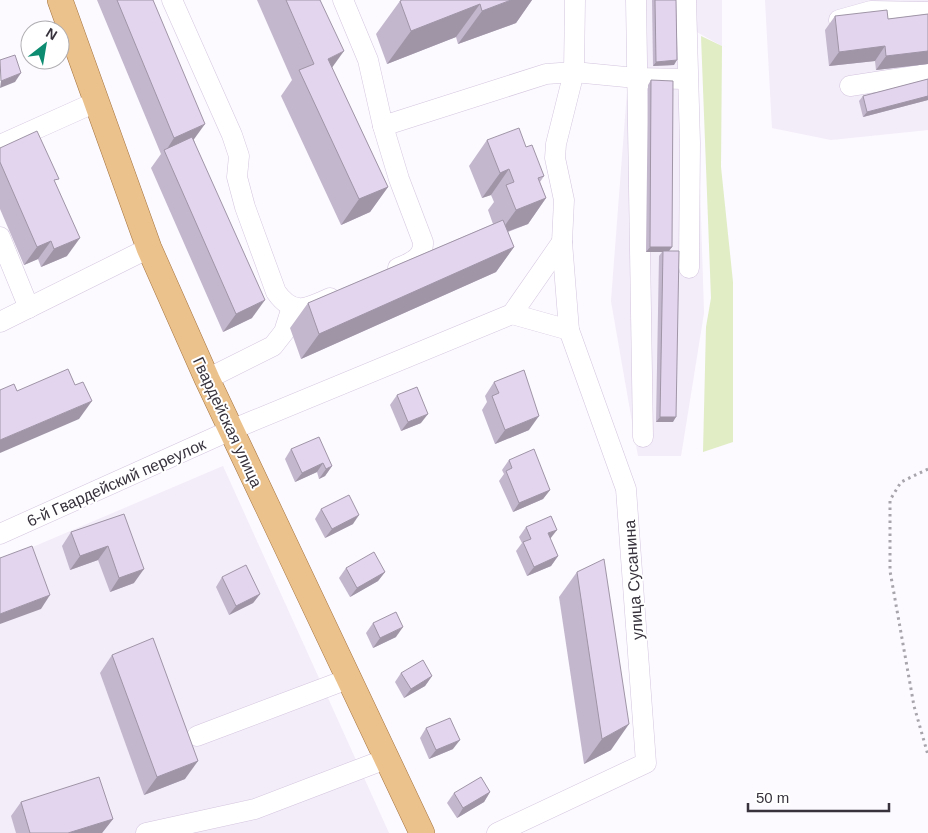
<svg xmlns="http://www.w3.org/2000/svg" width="928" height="833" viewBox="0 0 928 833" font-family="Arial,sans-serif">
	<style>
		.built { fill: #f3ecf9 }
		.green { fill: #e0edc5 }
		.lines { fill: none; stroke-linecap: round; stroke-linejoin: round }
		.minor-casing { stroke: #d3c5de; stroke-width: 21 }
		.major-casing { stroke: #a4743f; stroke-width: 26 }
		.path { stroke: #a7a4ab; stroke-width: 3; stroke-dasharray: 2.5 4; stroke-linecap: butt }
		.minor { stroke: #fff; stroke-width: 20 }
		.major { stroke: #ebc18c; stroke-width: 25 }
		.wall { fill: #c3b7cd }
		.shaded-wall { fill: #9f95a7 }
		.building { fill: #e3d5ee; stroke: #9f95a7 }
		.labels { text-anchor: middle; stroke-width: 4; stroke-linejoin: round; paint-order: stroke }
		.street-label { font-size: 16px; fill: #37323c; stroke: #fff }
	</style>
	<rect width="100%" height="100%" fill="#fcf9ff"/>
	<g class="built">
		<path d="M634,0H722V46L695,31L704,313L681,456H638L611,301Z"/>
		<path d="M765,0H928V130L831,140L772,128Z"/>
		<path d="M223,466L389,833H0V561Z"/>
	</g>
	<path class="green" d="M701,36L722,46L721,167L733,282V442L703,452L706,327L711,298Z"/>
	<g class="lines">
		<defs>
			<g id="minor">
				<path d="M172,0L232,135L239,156L237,177L245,207L276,292C293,316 307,309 330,298"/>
				<path d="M343,0L368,60L383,126L546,74L574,72L636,78L687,79"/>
				<path d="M636,0L643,437"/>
				<path d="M686,0L690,143L689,268"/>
				<path d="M839,20L871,11L928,12"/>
				<path d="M850,86L928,74"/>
				<path d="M383,126L399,179L423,242C424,258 410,263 398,268"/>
				<path d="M0,145L96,102"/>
				<path d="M0,237L29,308"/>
				<path d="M512,314L569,330"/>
				<path d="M0,322L149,248"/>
				<path d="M207,379L273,346L284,332L292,307"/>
				<path d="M0,534L231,430L512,314L562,242"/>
				<path d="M197,736L348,679"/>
				<path d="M146,833L255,809L386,759"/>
				<path d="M497,833L646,763L626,489L569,330L562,242L564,200L555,158L556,144L574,72L575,0"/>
			</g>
			<path id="major" d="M60,0L149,248L207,379L422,833"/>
		</defs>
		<use href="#minor" class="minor-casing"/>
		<use href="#major" class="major-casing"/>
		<path class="path" d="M928,469L901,482L890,500V571L914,706L928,755"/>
		<use href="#minor" class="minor"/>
		<use href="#major" class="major"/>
	</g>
	<g class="wall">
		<path d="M97,0H153L194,140L252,318L223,332L151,168L161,154Z"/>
		<path d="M257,0H320L332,68L388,187L370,212L341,225L281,96L292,80Z"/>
		<path d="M402,0H532L516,23L458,44L456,37L387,64L376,34L400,1Z"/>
		<path d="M652,0H676L674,65L653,66Z"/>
		<path d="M928,14V64L876,70L875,61L829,66L825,30L835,16L888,19Z"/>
		<path d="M928,79V100L863,117L859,101L863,96Z"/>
		<path d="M651,80L672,247L669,251L673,422H656L659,256L662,252H646L648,85Z"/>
		<path d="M487,140L526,147L544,176L540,182L546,198L528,224L508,232L514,247L496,272L301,359L290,328L308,303L493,224L488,210L494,202L491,195L482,198L469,166Z"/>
		<path d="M0,148L55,183L67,256L41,267L38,259L24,265L0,209Z"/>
		<path d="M494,382L529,430L495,444L482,410L487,402L485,396Z"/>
		<path d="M397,395L421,423L401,431L390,405Z"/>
		<path d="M291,449L332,466L325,476L319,479L317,472L295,482L285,459Z"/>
		<path d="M509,460L550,490L543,499L513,512L499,481L504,474L502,470Z"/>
		<path d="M321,509L353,524L325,538L315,519Z"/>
		<path d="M124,514L134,583L110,592L98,560L70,570L62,546L71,532Z"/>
		<path d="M526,527L550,539L558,556L551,566L527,576L516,551L522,543L519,537Z"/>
		<path d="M346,568L385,572L378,581L350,597L339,578Z"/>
		<path d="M577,572L611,750L584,764L559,597Z"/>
		<path d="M222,577L260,594L253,603L229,615L216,587Z"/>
		<path d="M373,623L396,637L373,648L366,633Z"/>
		<path d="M112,655L185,779L144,795L100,673Z"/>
		<path d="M401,673L432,676L425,686L404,698L395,682Z"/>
		<path d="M426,728L453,749L429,759L420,738Z"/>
		<path d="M490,792L484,802L457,818L447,803L454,793Z"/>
		<path d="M21,802L113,819L102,833H16L11,816Z"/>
	</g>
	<g class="shaded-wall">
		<path d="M511,0H532L516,23L458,44L482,11Z"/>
		<path d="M480,4L456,37L387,64L411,31Z"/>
		<path d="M885,46L875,61L829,66L839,52Z"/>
		<path d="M344,51L326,76L328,59Z"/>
		<path d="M928,51V64L876,70L886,56Z"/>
		<path d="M677,60L674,65L653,66L656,62Z"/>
		<path d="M21,73L15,82L0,88L1,81Z"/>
		<path d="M928,96V100L863,117L867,112Z"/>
		<path d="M205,124L192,142L165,152L174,138Z"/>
		<path d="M509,169L491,195L482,198L500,173Z"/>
		<path d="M388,187L370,212L341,225L359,199Z"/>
		<path d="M546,198L528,224L498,235L516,210Z"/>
		<path d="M80,238L67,256L41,267L54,249Z"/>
		<path d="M51,241L38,259L24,265L37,247Z"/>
		<path d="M514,247L496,272L301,359L319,334Z"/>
		<path d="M650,247H672L668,252H646Z"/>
		<path d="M265,300L252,318L223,332L236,314Z"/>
		<path d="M92,401L79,419L0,453V440Z"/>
		<path d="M428,414L421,423L401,431L408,422Z"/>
		<path d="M539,416L529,430L495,444L505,430Z"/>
		<path d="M660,417H676L673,422H656Z"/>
		<path d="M323,463L317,472L295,482L302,473Z"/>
		<path d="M332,466L325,476L319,479L326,469Z"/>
		<path d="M550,490L543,499L513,512L519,503Z"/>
		<path d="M359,515L353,524L325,538L332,529Z"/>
		<path d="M557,530L550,539L548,533Z"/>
		<path d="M108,546L98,560L70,570L80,556Z"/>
		<path d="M558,556L551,566L527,576L534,567Z"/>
		<path d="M144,569L134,583L110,592L119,578Z"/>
		<path d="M385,572L378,581L350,597L357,588Z"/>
		<path d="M260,594L253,603L229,615L236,606Z"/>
		<path d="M50,595L41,609L0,624V614Z"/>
		<path d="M403,627L396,637L373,648L380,638Z"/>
		<path d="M432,676L425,686L404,698L411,689Z"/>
		<path d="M629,724L611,750L584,764L602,739Z"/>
		<path d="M460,740L453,749L429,759L436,750Z"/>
		<path d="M198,761L185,779L144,795L157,777Z"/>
		<path d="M490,792L484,802L457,818L463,808Z"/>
		<path d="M113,819L102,833H68Z"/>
	</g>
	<g class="building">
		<path d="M117,0H153L205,124L174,138Z"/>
		<path d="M286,0H320L344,51L328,59L388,187L359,199L299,70L314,64Z"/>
		<path d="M402,0H511L482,11L480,4L411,31L400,1Z"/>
		<path d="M655,0H676L677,60L656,62Z"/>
		<path d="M887,10L888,19L928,14V51L886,56L885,46L839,52L835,16Z"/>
		<path d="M15,55L21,73L1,81L0,60Z"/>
		<path d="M928,79V96L867,112L863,96Z"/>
		<path d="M651,80L673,81L672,247H650Z"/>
		<path d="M519,128L526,147L532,145L544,176L538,178L546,198L516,210L506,185L514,182L509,169L500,173L487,140Z"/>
		<path d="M37,131L59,179L54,180L80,238L54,249L51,241L37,247L0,162V148Z"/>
		<path d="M192,137L265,300L236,314L164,150Z"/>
		<path d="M503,220L514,247L319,334L308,303Z"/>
		<path d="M663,251H679L676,417H660Z"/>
		<path d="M68,369L75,385L83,382L92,401L0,440V390L14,384L17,391Z"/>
		<path d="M524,370L539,416L505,430L492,396L499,393L494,382Z"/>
		<path d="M417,387L428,414L408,422L397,395Z"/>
		<path d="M319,437L332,466L326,469L323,463L302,473L291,449Z"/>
		<path d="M534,449L550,490L519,503L506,471L512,468L509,460Z"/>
		<path d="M349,495L359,515L332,529L321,509Z"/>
		<path d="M124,514L144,569L119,578L108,546L80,556L71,532Z"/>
		<path d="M551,516L557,530L548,533L558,556L534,567L523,542L531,539L526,527Z"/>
		<path d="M32,546L50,595L0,614V558Z"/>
		<path d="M374,552L385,572L357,588L346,568Z"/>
		<path d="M604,559L629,724L602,739L577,572Z"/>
		<path d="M246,565L260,594L236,606L222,577Z"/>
		<path d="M396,612L403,627L380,638L373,623Z"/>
		<path d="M153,638L198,761L157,777L112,655Z"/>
		<path d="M423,660L432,676L411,689L401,673Z"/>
		<path d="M450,718L460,740L436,750L426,728Z"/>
		<path d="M99,777L113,819L68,833H30L21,802Z"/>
		<path d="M481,777L490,792L463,808L454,793Z"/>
	</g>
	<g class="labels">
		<g class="street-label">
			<text transform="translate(228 422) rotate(65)" y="6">Гвардейская улица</text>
			<text transform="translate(116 482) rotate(-24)" y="6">6-й Гвардейский переулок</text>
			<text transform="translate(633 580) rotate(-94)" y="6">улица Сусанина</text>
		</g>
	</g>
	<g transform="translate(45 45) rotate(31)"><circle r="24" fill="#ffffff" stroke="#afadb1"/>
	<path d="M0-4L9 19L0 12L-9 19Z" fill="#0d8c71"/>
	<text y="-8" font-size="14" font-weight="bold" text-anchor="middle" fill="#37323c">N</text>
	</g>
	<path d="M748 803v8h141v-8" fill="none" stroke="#37323c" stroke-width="2.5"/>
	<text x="756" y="803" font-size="15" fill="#37323c" stroke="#ffffff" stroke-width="4" paint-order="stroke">50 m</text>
</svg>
